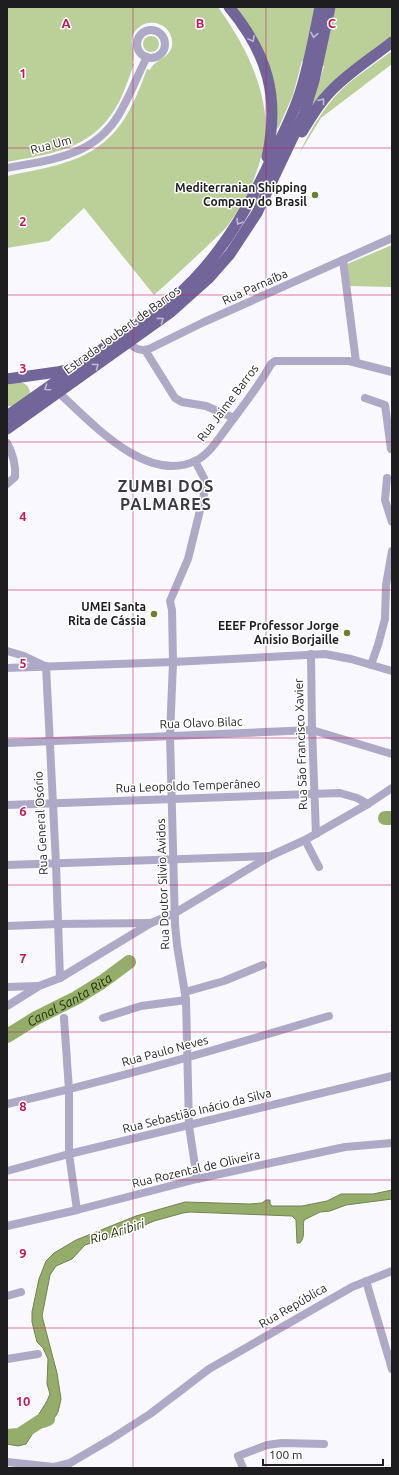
<svg xmlns="http://www.w3.org/2000/svg" width="399" height="1475" viewBox="0 0 399 1475" font-family="Ubuntu,sans-serif">
	<style>
		.green { fill: #bbd099 }
		.water { fill: #95ad6a; stroke: #718254 }
		.lines { fill: none; stroke-linecap: round; stroke-linejoin: round }
		.river { stroke: #95ad6a; stroke-width: 14 }
		.minor { stroke: #aea9c6; stroke-width: 8 }
		.major { stroke: #716599; stroke-width: 11 }
		.oneway { stroke: #bfbad1 }
		.grid { fill: none; stroke: #c2185b; stroke-width: 1; stroke-opacity: 0.55 }
		.poi-dot { fill: #698235; stroke: #fff; stroke-width: 1.5 }
		.labels { text-anchor: middle; stroke-width: 3; stroke-linejoin: round; paint-order: stroke }
		.street-label { font-size: 12px; fill: #1e1e21; stroke: #fff }
		.poi-label { font-size: 12px; font-weight: bold; fill: #1e1e21; stroke: #fff; text-anchor: end }
		.water-label { font-size: 13px; font-style: italic; fill: #212f00; stroke: #fff }
		.district-label { font-size: 16px; font-weight: bold; letter-spacing: 1px; fill: #3b3941; stroke: #fff }
		.grid-label { font-size: 13px; text-anchor: middle; font-weight: bold; fill: #c2185b; stroke: #fff; stroke-width: 3; stroke-linejoin: round; paint-order: stroke }
	</style>
	<rect width="100%" height="100%" fill="#f9f8fe"/>
	<g class="green">
		<path d="M7,7H218C241,39 260,74 265,114C270,152 248,200 225,229C218,236 210,243 203,250C187,265 171,280 154,295L84,208L49,241L7,248V176C59,165 103,161 130,109C137,96 142,82 147,69L150,70C155,59 169,59 172,46C175,23 145,14 134,33C128,43 137,53 132,63L134,64C128,79 124,95 115,109C90,150 50,154 7,162Z"/>
		<path d="M235,7H392V37L312,107L324,66L302,61L293,95L278,129L277,128V116L257,38L244,18Z"/>
		<circle cx="151" cy="44" r="8"/>
		<path d="M392,51V64L321,118L299,154C311,128 327,101 350,82C364,71 378,61 392,51Z"/>
		<path d="M392,245V287L349,286L347,264Z"/>
		<path d="M19,382C26,383 30,387 30,394L13,406H7V385Z"/>
	</g>
	<path class="water" d="M392,1190V1199L346,1205L330,1211L320,1212L304,1220C302,1229 306,1236 300,1243H297L296,1220L292,1216L190,1212L183,1213L154,1221L122,1235L103,1239L85,1245L72,1259L56,1266L50,1275L42,1316L57,1373L61,1399L58,1412L53,1420L49,1423L42,1425L33,1433L26,1444L18,1446L7,1444V1438H17L23,1436L29,1430L47,1401L50,1394L47,1384L48,1359L43,1348L37,1342L32,1322V1312L39,1279L46,1261L54,1253L76,1240L136,1216L185,1202L250,1204L262,1203L266,1200H270V1204L272,1206H302L327,1201L341,1194H373Z"/>
	<g class="lines">
		<g class="river">
			<path d="M385,818H392"/>
			<path id="s1" d="M7,1036L36,1018L76,998L102,982L129,962"/>
			<path d="M7,1436L19,1435L39,1422L48,1419"/>
		</g>
		<g class="minor">
			<circle cx="151" cy="44" r="14"/>
			<path d="M7,168C54,159 99,156 123,107C132,91 138,74 147,57"/>
			<path d="M343,260L356,362"/>
			<path d="M129,343C135,349 141,352 149,349L204,322L392,238"/>
			<path d="M145,350L175,398L182,402L206,406L234,418"/>
			<path d="M59,393C91,422 146,484 195,461C209,455 219,438 228,426C243,406 259,386 271,364L275,361H349L392,372"/>
			<path d="M365,398L385,405L391,449"/>
			<path d="M7,443C13,454 16,465 15,477L7,484"/>
			<path d="M195,461L204,478L206,486L188,559L170,601L172,610L173,662L170,736L175,924L177,945L186,1000L189,1126L197,1179"/>
			<path d="M387,478L385,500L392,522"/>
			<path d="M7,651L24,656L45,666"/>
			<path d="M311,654L312,730L316,834"/>
			<path d="M371,665L378,645L385,619L386,585L392,551"/>
			<path d="M46,666L56,864L60,978"/>
			<path d="M7,668L173,662L325,654L351,659L392,671"/>
			<path d="M7,743L312,730L392,754"/>
			<path d="M7,805L340,793L357,798L368,804"/>
			<path d="M305,840L319,867"/>
			<path d="M7,865L269,856"/>
			<path d="M7,926L58,924L151,923"/>
			<path d="M7,987L38,986"/>
			<path d="M185,992L224,981L263,965"/>
			<path d="M7,1006L39,986L60,978L151,923L175,913L270,856L305,840L368,804L392,788"/>
			<path d="M64,1018L69,1090V1154L77,1210"/>
			<path d="M103,1018L141,1006L186,1000"/>
			<path d="M7,1104C116,1079 222,1048 329,1016"/>
			<path d="M7,1171L69,1154L392,1076"/>
			<path d="M7,1226L77,1210L197,1179L345,1147L392,1143"/>
			<path d="M366,1281L392,1369"/>
			<path d="M7,1296L21,1292"/>
			<path d="M7,1359L38,1354"/>
			<path d="M7,1462L54,1467L70,1463L111,1439L150,1414L209,1369L352,1287L392,1271"/>
			<path d="M243,1468L238,1456L267,1445L282,1443L324,1444"/>
		</g>
		<g class="major">
			<path d="M229,7C268,54 280,97 267,157"/>
			<path d="M302,132C311,117 319,103 331,91C349,72 372,58 392,42"/>
			<path d="M7,379L57,372L70,369"/>
			<path d="M7,416L172,300C218,261 247,211 272,157C282,136 293,115 300,93C309,65 314,36 320,7"/>
			<path d="M7,429L171,312L208,279L230,254L257,213L304,114L314,81L330,7"/>
		</g>
	</g>
	<defs><path id="oneway-chevron" d="M-2-3.5L2.5 0L-2 3.5" fill="none" stroke-width="1.6" stroke-linecap="round" stroke-linejoin="round"/></defs>
	<g class="oneway">
		<use href="#oneway-chevron" transform="translate(314 35) rotate(101)"/>
		<use href="#oneway-chevron" transform="translate(252 39) rotate(60)"/>
		<use href="#oneway-chevron" transform="translate(322 101) rotate(-53)"/>
		<use href="#oneway-chevron" transform="translate(239 222) rotate(122)"/>
		<use href="#oneway-chevron" transform="translate(161 320) rotate(-36)"/>
		<use href="#oneway-chevron" transform="translate(96 366) rotate(-36)"/>
		<use href="#oneway-chevron" transform="translate(47 388) rotate(145)"/>
	</g>
	<path class="grid" d="M133,7V1468M266,7V1468M7,148H392M7,295H392M7,442H392M7,590H392M7,738H392M7,885H392M7,1032H392M7,1180H392M7,1328H392"/>
	<g class="poi-dot">
		<circle cx="315" cy="195" r="4"/>
		<circle cx="154" cy="614" r="4"/>
		<circle cx="347" cy="633" r="4"/>
	</g>
	<g class="labels">
		<g class="street-label">
			<text transform="translate(51 145) rotate(-15)" y="4">Rua Um</text>
			<text transform="translate(255 287) rotate(-24)" y="4">Rua Parnaíba</text>
			<text transform="translate(122 330) rotate(-36)" y="4">Estrada Joubert de Barros</text>
			<text transform="translate(228 403) rotate(-53)" y="4">Rua Jaime Barros</text>
			<text transform="translate(201 723) rotate(-2)" y="4">Rua Olavo Bilac</text>
			<text transform="translate(301 744) rotate(-92)" y="4">Rua São Francisco Xavier</text>
			<text transform="translate(188 786) rotate(-2)" y="4">Rua Leopoldo Temperâneo</text>
			<text transform="translate(41 823) rotate(-93)" y="4">Rua General Osório</text>
			<text transform="translate(163 884) rotate(-92)" y="4">Rua Doutor Silvio Avidos</text>
			<text transform="translate(165 1051) rotate(-15)" y="4">Rua Paulo Neves</text>
			<text transform="translate(197 1111) rotate(-14)" y="4">Rua Sebastião Inácio da Silva</text>
			<text transform="translate(196 1169) rotate(-13)" y="4">Rua Rozental de Oliveira</text>
			<text transform="translate(293 1306) rotate(-30)" y="4">Rua República</text>
		</g>
		<g class="poi-label">
			<text x="307" y="192">Mediterranian Shipping<tspan x="307" dy="14">Company do Brasil</tspan></text>
			<text x="146" y="611">UMEI Santa<tspan x="146" dy="14">Rita de Cássia</tspan></text>
			<text x="339" y="630">EEEF Professor Jorge<tspan x="339" dy="14">Anisio Borjaille</tspan></text>
		</g>
		<g class="water-label">
			<text dy="5" stroke="none"><textPath href="#s1" startOffset="72">Canal Santa Rita</textPath></text>
			<text transform="translate(117 1231) rotate(-17)" y="5">Rio Aribiri</text>
		</g>
		<g class="district-label">
			<text x="166" y="492">ZUMBI DOS<tspan x="166" dy="18">PALMARES</tspan></text>
		</g>
	</g>
	<g class="grid-label">
		<text x="66" y="28">A</text>
		<text x="200" y="28">B</text>
		<text x="332" y="28">C</text>
		<text x="23" y="78">1</text>
		<text x="23" y="226">2</text>
		<text x="23" y="373">3</text>
		<text x="23" y="521">4</text>
		<text x="23" y="668">5</text>
		<text x="23" y="816">6</text>
		<text x="23" y="963">7</text>
		<text x="23" y="1111">8</text>
		<text x="23" y="1258">9</text>
		<text x="23" y="1406">10</text>
	</g>
	<rect width="399" height="1475" fill="none" stroke="#1e1e21" stroke-width="16"/>
	<path d="M263 1459v6h120v-6" fill="none" stroke="#1e1e21" stroke-width="2"/>
	<text x="269" y="1459" font-size="12" fill="#1e1e21" stroke="#ffffff" stroke-width="3" paint-order="stroke">100 m</text>
</svg>
